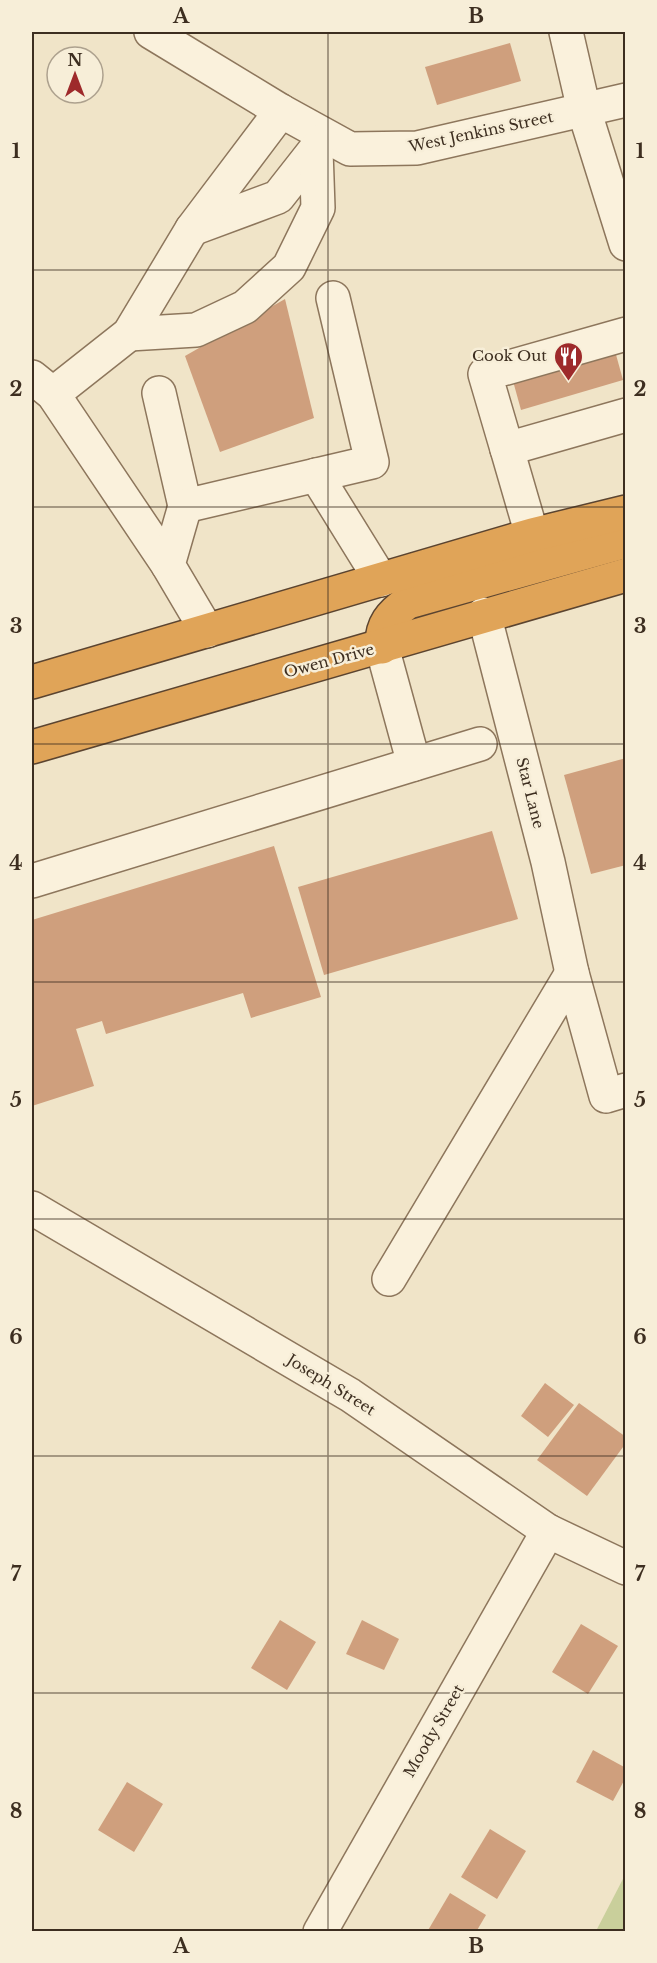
<svg xmlns="http://www.w3.org/2000/svg" width="657" height="1963" viewBox="0 0 657 1963" font-family="'Libre Baskerville',serif">
	<style>
		.green { fill: #c9cf9b }
		.building { fill: #cf9f7d }
		.lines { fill: none; stroke-linecap: round; stroke-linejoin: round }
		.minor-casing { stroke: #8d765c; stroke-width: 36 }
		.highway-casing { stroke: #5b4430; stroke-width: 36 }
		.minor { stroke: #faf1dc; stroke-width: 33 }
		.highway { stroke: #e0a458; stroke-width: 33 }
		.grid { fill: none; stroke: #3d2e20; stroke-width: 1.5; stroke-opacity: 0.55 }
		.labels { text-anchor: middle; stroke-width: 5; stroke-linejoin: round; paint-order: stroke }
		.street-label { font-size: 15px; fill: #3d2e20; stroke: #f7eed8 }
		.poi-label { font-size: 15px; fill: #3d2e20; stroke: #f7eed8; text-anchor: end }
		.neatline { fill: none; stroke: #3d2e20; stroke-width: 2 }
		.grid-label { font-size: 20px; text-anchor: middle; font-weight: bold; fill: #3d2e20 }
	</style>
	<rect width="100%" height="100%" fill="#f0e4c8"/>
	<path class="green" d="M625,1875V1931H596Z"/>
	<g class="building">
		<path d="M510,43L521,81L437,105L425,67Z"/>
		<path d="M285,299L314,418L220,452L185,356Z"/>
		<path d="M615,351L623,380L521,410L513,381Z"/>
		<path d="M626,758V865L591,874L564,775Z"/>
		<path d="M492,831L518,919L324,975L298,887Z"/>
		<path d="M274,846L321,997L251,1018L243,993L106,1034L102,1021L76,1029L94,1086L32,1106V920Z"/>
		<path d="M545,1383L574,1405L548,1437L521,1416Z"/>
		<path d="M579,1403L626,1437V1443L587,1496L537,1460Z"/>
		<path d="M280,1620L316,1642L287,1690L251,1668Z"/>
		<path d="M362,1620L399,1639L384,1670L346,1654Z"/>
		<path d="M581,1624L618,1646L588,1694L552,1672Z"/>
		<path d="M593,1750L626,1768V1777L613,1801L576,1782Z"/>
		<path d="M127,1782L163,1804L134,1852L98,1830Z"/>
		<path d="M490,1829L526,1851L497,1899L461,1877Z"/>
		<path d="M450,1893L486,1915L476,1932H427Z"/>
	</g>
	<g class="lines">
		<defs>
			<g id="minor">
				<path d="M151,32L281,111L350,149L417,148L626,100"/>
				<path d="M566,32L584,110L626,244"/>
				<path d="M192,229L278,197L322,141"/>
				<path d="M129,334L196,330L245,307L289,267L318,208L316,150"/>
				<path d="M626,334L485,374L507,449L626,415"/>
				<path d="M32,377L53,394L168,565"/>
				<path d="M159,393L185,506L372,462L333,298"/>
				<path d="M53,394L129,334L192,229L281,111"/>
				<path d="M507,449L532,535"/>
				<path d="M316,475L381,580"/>
				<path d="M185,506L168,565L207,631"/>
				<path d="M484,614L548,862L572,973"/>
				<path d="M382,647L414,764"/>
				<path d="M32,881L480,744"/>
				<path d="M32,1208L350,1395L548,1531L626,1568"/>
				<path d="M389,1279L572,973L606,1096L626,1090"/>
				<path d="M320,1932L548,1531"/>
			</g>
			<g id="highway">
				<path d="M382,647C381,625 391,614 408,602L626,541"/>
				<path d="M32,682L532,535L626,512"/>
				<path d="M32,747L626,575"/>
			</g>
		</defs>
		<use href="#minor" class="minor-casing"/>
		<use href="#highway" class="highway-casing"/>
		<use href="#minor" class="minor"/>
		<use href="#highway" class="highway"/>
	</g>
	<path class="grid" d="M328,32V1932M32,270H626M32,507H626M32,744H626M32,982H626M32,1219H626M32,1456H626M32,1693H626"/>
	<defs>
		<symbol id="restaurant-pin" viewBox="-11 -11 22 30"><path d="M0 17L-7.5 6A9.5 9.5 0 1 1 7.5 6Z" fill="#9e2a2b" stroke="#f7eed8"/><path d="M-5-6h1v4h1v-4h1v4h1v-4h1v5L-1.5 .5V6h-2V.5L-5-1ZM5-6V6H3V1.5H1.5Q1.5-4 5-6Z" fill="#fff"/></symbol>
	</defs>
	<g fill-rule="evenodd">
		<use href="#restaurant-pin" x="552" y="340" width="33" height="45"/>
	</g>
	<g class="labels">
		<g class="street-label">
			<text transform="translate(481 132) rotate(-12)" y="5">West Jenkins Street</text>
			<text transform="translate(329 661) rotate(-15)" y="5">Owen Drive</text>
			<text transform="translate(530 793) rotate(76)" y="5">Star Lane</text>
			<text transform="translate(331 1385) rotate(32)" y="5">Joseph Street</text>
			<text transform="translate(434 1731) rotate(-60)" y="5">Moody Street</text>
		</g>
		<g class="poi-label">
			<text x="547" y="361">Cook Out</text>
		</g>
	</g>
	<rect width="657" height="1963" fill="none" stroke="#f7eed8" stroke-width="66"/>
	<g transform="translate(75 75)"><circle r="28" fill="#f7eed8" stroke="#ada18e" stroke-width="1.5"/>
	<path d="M0-4.5L10 22L0 15L-10 22Z" fill="#9e2a2b"/>
	<text y="-9" font-size="16" font-weight="bold" text-anchor="middle" fill="#3d2e20">N</text>
	</g>
	<rect x="33" y="33" width="591" height="1897" class="neatline"/>
	<g class="grid-label">
		<text x="181" y="23">A</text>
		<text x="476" y="23">B</text>
		<text x="16" y="158">1</text>
		<text x="640" y="158">1</text>
		<text x="16" y="396">2</text>
		<text x="640" y="396">2</text>
		<text x="16" y="633">3</text>
		<text x="640" y="633">3</text>
		<text x="16" y="870">4</text>
		<text x="640" y="870">4</text>
		<text x="16" y="1107">5</text>
		<text x="640" y="1107">5</text>
		<text x="16" y="1344">6</text>
		<text x="640" y="1344">6</text>
		<text x="16" y="1581">7</text>
		<text x="640" y="1581">7</text>
		<text x="16" y="1818">8</text>
		<text x="640" y="1818">8</text>
		<text x="181" y="1953">A</text>
		<text x="476" y="1953">B</text>
	</g>
</svg>
